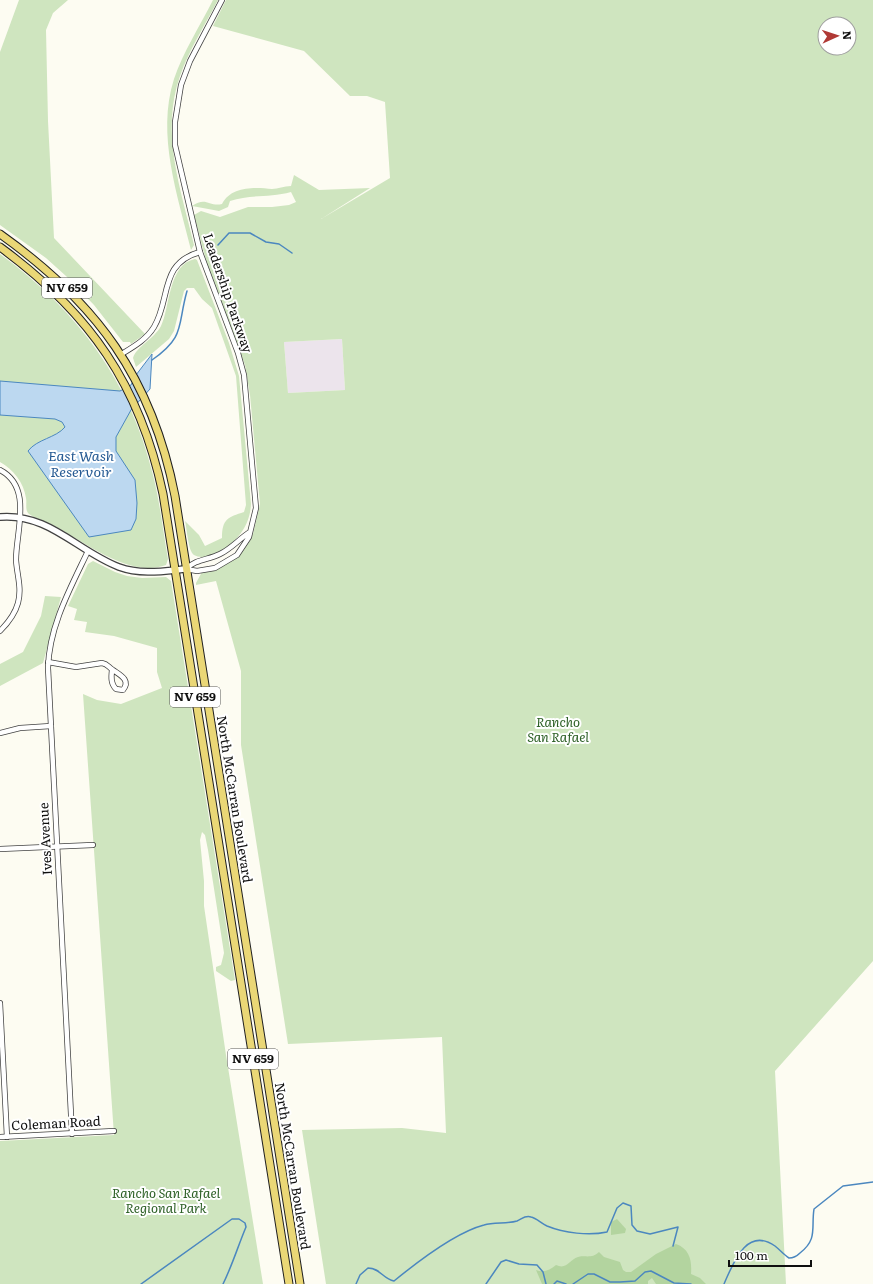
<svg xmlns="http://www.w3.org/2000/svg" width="873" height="1284" viewBox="0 0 873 1284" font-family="Literata,serif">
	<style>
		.industrial { fill: #ece4ec }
		.green { fill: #cfe5bf; fill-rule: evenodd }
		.forest { fill: #b3d49f }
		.water { fill: #bcd8f0; stroke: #4b87bf }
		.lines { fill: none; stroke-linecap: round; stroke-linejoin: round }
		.stream { stroke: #4b87bf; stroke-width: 1.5 }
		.minor-casing { stroke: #424242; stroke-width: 6 }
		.tertiary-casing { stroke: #424242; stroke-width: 8 }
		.primary-casing { stroke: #202020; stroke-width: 9 }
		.minor { stroke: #fff; stroke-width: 4.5 }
		.tertiary { stroke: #fff; stroke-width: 5.5 }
		.primary { stroke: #ead776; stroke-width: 7 }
		.labels { text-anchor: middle; stroke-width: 4; stroke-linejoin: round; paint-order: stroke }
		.shield { fill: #fff; stroke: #575757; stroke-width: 1 }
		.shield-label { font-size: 12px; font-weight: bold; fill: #0f0f0f }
		.street-label { font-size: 13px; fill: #0f0f0f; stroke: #fff }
		.park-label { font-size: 13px; font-style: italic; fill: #2d6026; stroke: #fff }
		.water-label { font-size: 14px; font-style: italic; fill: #255a93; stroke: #fff }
	</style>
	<rect width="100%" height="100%" fill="#fdfcf2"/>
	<path class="industrial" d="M342,339L345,390L288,393L284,342Z"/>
	<g class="green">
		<path d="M19,0H68L53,13L46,30L48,121L54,238L145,334L131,344L130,342H123L94,305L66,276L46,258L0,225V52Z"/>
		<path d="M213,0H218C205,25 189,50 180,76C160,133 181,189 194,245L191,250C178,196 156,135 174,79C183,52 200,26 213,0Z"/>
		<path d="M226,0H873V961L775,1071L786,1284H326L302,1130L402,1128L446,1133L442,1037L288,1044L241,745V671L216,581L196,585V583L202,572L224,565L241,553L253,534L260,504L250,395L245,365L207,264L194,215L201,211L220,217L248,207H272L289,205L296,202L291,192C270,198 250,194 230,201L228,207L219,211L192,206C206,196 209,207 222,204C231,186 255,187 272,189C278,189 284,186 291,186L294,175L319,190L370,188L321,219L390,178L385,102L367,96H350L304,51L213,26ZM825,24H849V48H825ZM342,339L345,390L288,393L284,342Z"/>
		<path d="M0,254C78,311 130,381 153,475C160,503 163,531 168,559L166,565C130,579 83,541 53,525C48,522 31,517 28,513C25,509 27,503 26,498C24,483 13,469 0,462Z"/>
		<path d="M195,259L197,260L229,343L239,376L251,504C250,528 234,546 212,555C206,557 199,558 194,555C188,551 187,529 185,521L199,535L205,546L222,538C222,519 228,517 244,512L246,505L236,376L212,308L202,299L194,288H187L184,291L174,331L169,339L136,367L133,358C136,347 154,339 161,326C170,308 168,264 195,259Z"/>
		<path d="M93,561L115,572L127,576L142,578L166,577L171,581L235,980L231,981L216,971V967L221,965L224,953L208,850L205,835L202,832L200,840L204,881V906L226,1055L263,1284H0V1141L114,1135L83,694L97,700L121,704L162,688L157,672V648L114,636L85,632L87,622L74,620L77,609L68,606L88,564Z"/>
		<path d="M45,596L61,597L43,663L0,686V664L23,652L41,616Z"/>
	</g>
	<g class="forest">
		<path d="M617,1219L626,1229L625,1233L611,1235V1222Z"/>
		<path d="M676,1244C690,1249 692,1261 691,1274L700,1278L706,1284H656L652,1278L648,1281V1284H542L536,1270C544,1273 550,1270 556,1265C567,1270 569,1260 578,1257C586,1255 592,1259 599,1252L604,1257L620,1262L623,1270L626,1272H631L656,1254Z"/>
	</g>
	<path class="water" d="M152,354L150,389L131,410L116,437V451L135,480L137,503L136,519L131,530L89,537L28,451C37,439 56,438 65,427L62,422L55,419L0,415V381L120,391L131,385L136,375Z"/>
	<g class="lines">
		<g class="stream">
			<path d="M218,245L229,233H250L266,242L279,244L292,253"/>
			<path d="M152,360C186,336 177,326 187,291"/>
			<path d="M141,1284L232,1219H239L245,1223L246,1227C238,1246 232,1266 223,1284"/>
			<path d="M356,1284L360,1275L368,1268C380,1268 383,1279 394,1281C416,1263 457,1232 484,1225C494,1222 507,1224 517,1221C522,1219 525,1215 531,1217C536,1218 541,1223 547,1226C564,1233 589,1236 607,1232L617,1208L623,1203L631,1206L632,1225L637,1231L650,1234L678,1227L673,1246"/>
			<path d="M486,1284L501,1262L506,1260L519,1264L537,1265L543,1272L546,1284"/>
			<path d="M554,1284L557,1281L566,1284"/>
			<path d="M573,1284L588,1274H594L610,1282H620L635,1281L645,1272L651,1271L674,1283L691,1284"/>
			<path d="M724,1284C733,1264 746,1226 775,1246C780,1250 784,1255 789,1258C794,1258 797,1256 800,1253C818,1239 811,1228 814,1209L843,1186L873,1182"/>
		</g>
		<defs>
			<g id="minor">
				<path d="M222,0L190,61L181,85L175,122V145L200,252L238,353L244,375L256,508L249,537L237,555L215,568L197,571L186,569C196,559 208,560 220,554C232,548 239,539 250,532"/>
				<path d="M120,355C133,347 146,340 154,327C171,299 159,263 200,252"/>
				<path d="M0,470C33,487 16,531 16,560C17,575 22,588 18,603C15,614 8,623 0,631"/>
				<path d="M48,662L76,667L102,663C108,664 108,667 113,670C120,675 131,680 123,690L116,689C111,684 111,678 112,670"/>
				<path d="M0,733L20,728L51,726"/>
				<path d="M0,849L93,845"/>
				<path d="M0,1003L7,1137"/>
				<path d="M72,1134L48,668C49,626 71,587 88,551"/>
				<path d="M0,1137L114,1131"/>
			</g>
			<path id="tertiary" d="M0,517C49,513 77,551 119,567C141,575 164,571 186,569"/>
			<g id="primary">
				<path d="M0,234C97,303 152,378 175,496L300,1284"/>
				<path d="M0,247C90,313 140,385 163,494L289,1284"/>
			</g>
		</defs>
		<use href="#minor" class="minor-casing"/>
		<use href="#tertiary" class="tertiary-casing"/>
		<use href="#primary" class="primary-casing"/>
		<use href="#minor" class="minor"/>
		<use href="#tertiary" class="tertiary"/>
		<use href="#primary" class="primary"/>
	</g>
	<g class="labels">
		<g class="shield">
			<rect x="42" y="278" width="50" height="20" rx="3"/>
			<rect x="170" y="687" width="50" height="20" rx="3"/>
			<rect x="228" y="1049" width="50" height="20" rx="3"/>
		</g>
		<g class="shield-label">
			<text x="67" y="292">NV 659</text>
			<text x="195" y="701">NV 659</text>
			<text x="253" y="1063">NV 659</text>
		</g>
		<g class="street-label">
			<text transform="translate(228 293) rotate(71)" y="5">Leadership Parkway</text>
			<text transform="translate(235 799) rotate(81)" y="5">North McCarran Boulevard</text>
			<text transform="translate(45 839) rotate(-93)" y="5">Ives Avenue</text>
			<text transform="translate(56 1123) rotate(-3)" y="5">Coleman Road</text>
			<text transform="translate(293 1166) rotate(81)" y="5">North McCarran Boulevard</text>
		</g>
		<g class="park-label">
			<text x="558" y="727">Rancho<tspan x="558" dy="15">San Rafael</tspan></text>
			<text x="166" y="1198">Rancho San Rafael<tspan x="166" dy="15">Regional Park</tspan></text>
		</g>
		<g class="water-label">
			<text x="81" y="461">East Wash<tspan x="81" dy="16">Reservoir</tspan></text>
		</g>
	</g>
	<g transform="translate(837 36) rotate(87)"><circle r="19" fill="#ffffff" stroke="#9f9f9f"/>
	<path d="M0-3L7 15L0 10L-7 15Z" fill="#b03935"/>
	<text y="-6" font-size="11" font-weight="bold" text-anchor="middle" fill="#0f0f0f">N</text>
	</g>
	<path d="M729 1260v6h82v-6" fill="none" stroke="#0f0f0f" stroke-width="2"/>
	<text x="735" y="1260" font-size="12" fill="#0f0f0f" stroke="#ffffff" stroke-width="3" paint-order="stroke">100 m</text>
</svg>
